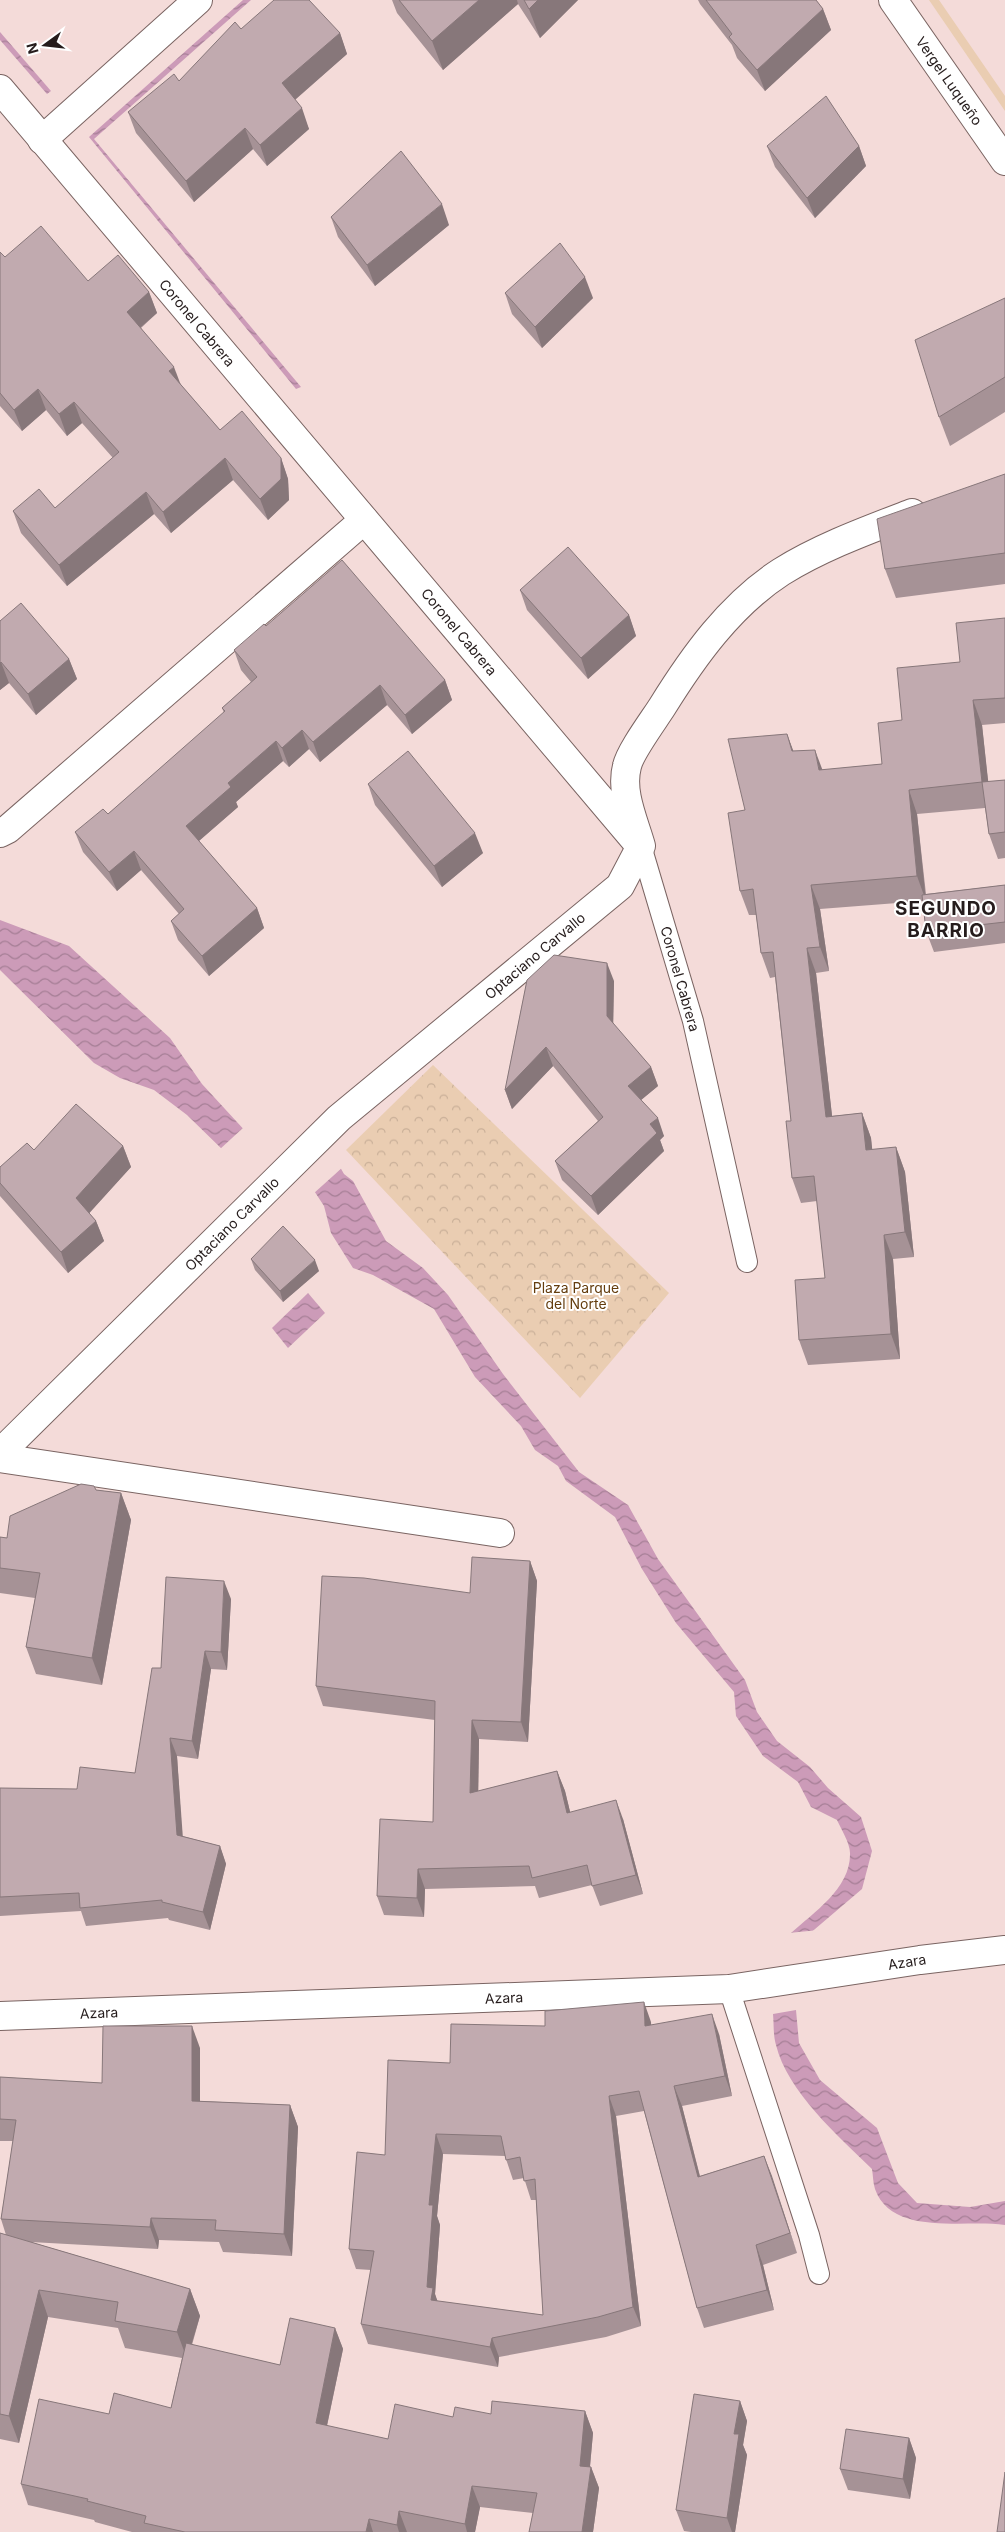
<svg xmlns="http://www.w3.org/2000/svg" width="1005" height="2532" viewBox="0 0 1005 2532" font-family="Inter,sans-serif">
	<style>
		.forest { fill: url(#forest-crowns) }
		.garden { fill: #eacdb2 }
		.water { fill: url(#water-waves) }
		.pier { fill: #f4dbd9 }
		.lines { fill: none; stroke-linecap: round; stroke-linejoin: round }
		.lane-casing { stroke: #7a6462; stroke-width: 22 }
		.street-casing { stroke: #7a6462; stroke-width: 30 }
		.primary-casing { stroke: #7a6462; stroke-width: 30 }
		.lane { stroke: #fff; stroke-width: 20 }
		.street { stroke: #fff; stroke-width: 28 }
		.primary { stroke: #fff; stroke-width: 28 }
		.wall { fill: #a69296; fill-rule: evenodd }
		.shaded-wall { fill: #87777a }
		.building { fill: #c1aaaf; stroke: #87777a; fill-rule: evenodd }
		.labels { text-anchor: middle; stroke-width: 4; stroke-linejoin: round; paint-order: stroke }
		.street-label { font-size: 14px; fill: #251c1c; stroke: #fff }
		.park-label { font-size: 14px; fill: #643d0e; stroke: #fff }
		.district-label { font-size: 19px; font-weight: bold; letter-spacing: 1px; fill: #251c1c; stroke: #fff }
	</style>
	<defs>
		<pattern id="forest-crowns" width="20" height="18" patternUnits="userSpaceOnUse" patternTransform="scale(1.25)"><rect width="20" height="18" fill="#eacdb2"/><path d="M2 6a3 3 0 1 1 6 0M12 15a3 3 0 1 1 6 0" fill="none" stroke="#c9af98"/></pattern>
		<pattern id="water-waves" width="16" height="10" patternUnits="userSpaceOnUse" patternTransform="scale(1.25)"><rect width="16" height="10" fill="#cc9bb8"/><path d="M0 5q4-4 8 0t8 0" fill="none" stroke="#a57e95"/></pattern>
	</defs>
	<rect width="100%" height="100%" fill="#f4dbd9"/>
	<path class="forest" d="M433,1065L669,1293L580,1398L346,1150Z"/>
	<path class="garden" d="M929,0H939L1005,96V111Z"/>
	<g class="water">
		<path d="M243,0H251L94,139L301,387L296,389L89,137Z"/>
		<path d="M0,32L51,91L47,94L0,40Z"/>
		<path d="M0,920L69,946L170,1038L202,1084L248,1134L226,1153L187,1115L154,1090L120,1078L94,1063L0,970Z"/>
		<path d="M336,1160L344,1174L353,1181L386,1241L423,1268L448,1295L503,1374L579,1472L628,1505L658,1559L745,1680L757,1712L777,1741L810,1767L828,1788L861,1817L872,1851L862,1889L808,1935L791,1933C814,1912 851,1888 850,1853C850,1843 841,1829 837,1820L811,1807L798,1782L763,1756L736,1716L734,1692L676,1623L642,1569L615,1517L566,1481L558,1466L535,1450L521,1426L475,1377L434,1309L373,1275L353,1268L331,1233L324,1206L309,1183Z"/>
		<path d="M308,1293L325,1313L288,1348L272,1328Z"/>
		<path d="M796,2010L799,2043L820,2080L877,2128L898,2183L917,2203L970,2207L1005,2201V2225C966,2219 892,2237 875,2189C873,2183 873,2175 872,2169C839,2137 787,2091 776,2045C773,2035 774,2024 773,2014Z"/>
	</g>
	<g class="pier">
		<path d="M244,1127L250,1136L224,1155L219,1150Z"/>
		<path d="M335,1158L343,1167L313,1194L307,1182Z"/>
		<path d="M819,1930L810,1936L805,1953H781L788,1933Z"/>
	</g>
	<g class="lines">
		<defs>
			<g id="lane">
				<path d="M641,846L693,1021L747,1262"/>
				<path d="M729,1989L809,2235L819,2274"/>
			</g>
			<g id="street">
				<path d="M0,89L635,840"/>
				<path d="M42,140L198,0"/>
				<path d="M0,833L8,829L364,520"/>
				<path d="M0,1453L339,1118L620,886L641,846C634,821 620,792 627,766C630,752 653,721 662,707C693,657 730,605 781,572C821,547 868,530 912,513"/>
				<path d="M0,1458L500,1533"/>
				<path d="M0,2016L729,1989L920,1960L1005,1950"/>
			</g>
			<path id="primary" d="M893,0L1005,161"/>
		</defs>
		<use href="#lane" class="lane-casing"/>
		<use href="#street" class="street-casing"/>
		<use href="#primary" class="primary-casing"/>
		<use href="#lane" class="lane"/>
		<use href="#street" class="street"/>
		<use href="#primary" class="primary"/>
	</g>
	<g class="wall">
		<path d="M392,0H578L540,38L518,4L443,70L397,13Z"/>
		<path d="M698,0H816L823,9L831,30L765,91L737,58L732,45L700,4Z"/>
		<path d="M241,29L340,33L347,54L295,100L309,129L267,166L253,149L194,202L136,133L128,112L179,81Z"/>
		<path d="M767,146H859L866,166L815,218L775,167Z"/>
		<path d="M331,217L449,225L375,286L338,237Z"/>
		<path d="M0,252L5,257L88,281L149,292L157,313L141,328L181,385L220,430L281,458L288,479L289,500L268,520L233,480L171,533L154,514L67,586L21,533L13,511L55,508L113,458L82,423L67,436L46,410L22,431L0,406Z"/>
		<path d="M505,293L593,298L542,348L512,314Z"/>
		<path d="M1005,298V412L950,446L939,417Z"/>
		<path d="M1005,474V584L896,598L885,569Z"/>
		<path d="M520,590L629,615L636,636L588,679L527,610Z"/>
		<path d="M1005,618V723L982,725L988,782L1005,780V858L998,859L989,834L985,808L917,814L926,894L1005,885V943L934,952L926,931L923,901L820,909L829,971L816,973L832,1116L862,1113L871,1138L872,1150L896,1147L905,1172L914,1257L893,1259L900,1359L808,1365L799,1340L825,1278L817,1201L801,1203L792,1178L791,1121L775,977L770,978L761,953L756,915H749L740,891L745,810L787,734L793,751L822,770L882,764L902,720L960,662Z"/>
		<path d="M0,621L69,659L77,679L36,715L9,683L0,690Z"/>
		<path d="M266,626L445,680L452,700L412,734L387,705L320,762L309,749L289,767L283,761L236,802L238,807L199,841L257,908L264,928L209,976L178,940L171,921L179,914L141,870L117,891L83,852L75,832L108,814L224,713L222,708L251,682L241,670L234,650Z"/>
		<path d="M368,784L483,853L442,887L375,805Z"/>
		<path d="M527,980L614,981L613,1024L651,1067L658,1086L641,1100L664,1136L660,1140L664,1151L598,1215L562,1180L555,1161L598,1121L553,1066L512,1109L505,1090Z"/>
		<path d="M123,1146L131,1167L89,1213L96,1221L104,1241L68,1273L0,1196V1167L34,1150Z"/>
		<path d="M251,1259L319,1271L283,1302L255,1270Z"/>
		<path d="M96,1490L121,1493L131,1520L102,1685L36,1674L26,1647L35,1598L0,1593V1537L7,1538Z"/>
		<path d="M530,1561L537,1581L528,1742L479,1739L478,1791L557,1771L565,1791L570,1812L623,1819L643,1894L600,1906L592,1885L539,1898L535,1886L425,1889L424,1917L384,1915L377,1896L433,1822L435,1720L323,1706L316,1686L470,1593Z"/>
		<path d="M231,1599L227,1670L211,1669L198,1759L177,1756L182,1836L220,1846L226,1864L210,1930L169,1920L168,1918L86,1926L81,1911L0,1916V1788L77,1789L135,1773L161,1668Z"/>
		<path d="M651,2022V2025L719,2034L732,2096L682,2106L700,2176L764,2156L797,2253L763,2265L774,2310L704,2328L697,2308L644,2111L616,2116L641,2326L606,2337L499,2357L498,2367L368,2344L361,2324L371,2270L356,2269L349,2249L385,2155L450,2063L545,2026ZM443,2154L505,2156L513,2180L524,2178L531,2200H536L543,2315L437,2301L435,2294L440,2225L437,2216Z"/>
		<path d="M200,2048V2101L290,2105L298,2127L292,2256L223,2252L219,2242L159,2240L158,2249L31,2242L190,2289L200,2316L192,2345L280,2365L335,2328L343,2349L327,2426L388,2439L453,2417L491,2414L585,2411L593,2433L590,2467H591L599,2488L593,2532H529L533,2513L480,2507L475,2532H132L95,2522L94,2520L28,2505L21,2484L109,2414L171,2408L182,2358L125,2348L118,2328L48,2317L19,2443L0,2439V2233L6,2235L1,2219L13,2141H0V2077L102,2083Z"/>
		<path d="M740,2401L747,2421L743,2445L747,2455L735,2532H691L684,2531L676,2510Z"/>
		<path d="M909,2438L916,2458L910,2499L848,2490L840,2469Z"/>
	</g>
	<g class="shaded-wall">
		<path d="M479,0H517L518,4L443,70L432,41Z"/>
		<path d="M538,0H578L540,38L529,9Z"/>
		<path d="M823,9L831,30L765,91L757,70Z"/>
		<path d="M340,33L347,54L290,104L282,83Z"/>
		<path d="M302,108L309,129L267,166L260,145Z"/>
		<path d="M245,128L253,149L194,202L186,181Z"/>
		<path d="M859,146L866,166L815,218L807,198Z"/>
		<path d="M442,204L449,225L375,286L367,265Z"/>
		<path d="M585,277L593,298L542,348L535,327Z"/>
		<path d="M149,292L157,313L134,333L127,312Z"/>
		<path d="M174,367L182,388L169,371Z"/>
		<path d="M38,389L46,410L22,431L14,410Z"/>
		<path d="M74,402L82,423L67,436L59,414Z"/>
		<path d="M225,458L233,480L171,533L163,512Z"/>
		<path d="M281,458L288,479L289,500L268,520L260,499Z"/>
		<path d="M146,492L154,514L67,586L59,565Z"/>
		<path d="M629,615L636,636L588,679L581,658Z"/>
		<path d="M69,659L77,679L36,715L28,694Z"/>
		<path d="M1,662L9,683L0,690V663Z"/>
		<path d="M445,680L452,700L412,734L405,715Z"/>
		<path d="M380,685L387,705L320,762L313,742Z"/>
		<path d="M973,700L982,725L991,807L982,782Z"/>
		<path d="M302,730L309,749L289,767L282,748Z"/>
		<path d="M787,734L796,758L792,751Z"/>
		<path d="M276,741L283,761L236,802L238,807L193,846L186,826L228,783Z"/>
		<path d="M815,750L824,774L819,770Z"/>
		<path d="M909,790L917,814L926,901L917,876Z"/>
		<path d="M475,833L483,853L442,887L434,866Z"/>
		<path d="M134,851L141,870L117,891L109,872Z"/>
		<path d="M811,885L820,909L829,971L820,947Z"/>
		<path d="M257,908L264,928L209,976L202,956Z"/>
		<path d="M807,948L816,973L835,1142L826,1117Z"/>
		<path d="M607,963L614,981L613,1035L607,1016Z"/>
		<path d="M546,1047L553,1066L512,1109L505,1090Z"/>
		<path d="M651,1067L658,1086L635,1105L628,1086Z"/>
		<path d="M862,1113L871,1138L875,1175L866,1150Z"/>
		<path d="M658,1118L664,1136L660,1140L664,1151L598,1215L591,1196L650,1124Z"/>
		<path d="M123,1146L131,1167L84,1219L76,1198Z"/>
		<path d="M896,1147L905,1172L914,1257L905,1232Z"/>
		<path d="M96,1221L104,1241L68,1273L61,1252Z"/>
		<path d="M884,1235L893,1259L900,1359L891,1334Z"/>
		<path d="M315,1260L319,1271L283,1302L280,1291Z"/>
		<path d="M121,1493L131,1520L102,1685L92,1658Z"/>
		<path d="M530,1561L537,1581L528,1742L521,1722Z"/>
		<path d="M224,1581L231,1599L227,1670L221,1652Z"/>
		<path d="M205,1651L211,1669L198,1759L192,1741Z"/>
		<path d="M472,1720L479,1739L478,1812L470,1793Z"/>
		<path d="M170,1738L177,1756L184,1853L177,1835Z"/>
		<path d="M557,1771L565,1791L575,1832L567,1813Z"/>
		<path d="M616,1800L623,1819L643,1894L636,1875Z"/>
		<path d="M220,1846L226,1864L210,1930L203,1912Z"/>
		<path d="M418,1869L425,1889L424,1917L417,1898Z"/>
		<path d="M644,2002L651,2022L652,2046L645,2026Z"/>
		<path d="M712,2014L719,2034L732,2096L725,2076Z"/>
		<path d="M192,2026L200,2048V2123L192,2101Z"/>
		<path d="M674,2086L682,2106L705,2197L698,2177Z"/>
		<path d="M609,2096L616,2116L641,2326L633,2307Z"/>
		<path d="M290,2105L298,2127L292,2256L284,2234Z"/>
		<path d="M436,2134L443,2154L437,2216L440,2225L435,2294L440,2308L438,2320L427,2287L429,2205Z"/>
		<path d="M764,2156L772,2176L797,2253L790,2233Z"/>
		<path d="M151,2218L159,2240L158,2249L150,2227Z"/>
		<path d="M756,2245L763,2265L774,2310L767,2290Z"/>
		<path d="M190,2289L200,2316L187,2359L177,2332Z"/>
		<path d="M39,2290L48,2317L19,2443L9,2416Z"/>
		<path d="M335,2328L343,2349L323,2444L316,2423Z"/>
		<path d="M492,2338L499,2357L498,2367L490,2347Z"/>
		<path d="M740,2401L747,2421L743,2445L747,2455L735,2532H732L727,2518L734,2434Z"/>
		<path d="M585,2411L593,2433L588,2487L580,2466Z"/>
		<path d="M909,2438L916,2458L910,2499L903,2479Z"/>
		<path d="M591,2467L599,2488L593,2532H582Z"/>
		<path d="M472,2486L480,2507L475,2532H467L465,2524Z"/>
		<path d="M399,2511L407,2532H399L397,2525Z"/>
		<path d="M369,2519L373,2532H366Z"/>
	</g>
	<g class="building">
		<path d="M274,0H309L340,33L282,83L302,108L260,145L245,128L186,181L128,112L174,74L179,81L235,22L241,29Z"/>
		<path d="M399,0H479L432,41Z"/>
		<path d="M524,0H538L529,9Z"/>
		<path d="M706,0H816L823,9L757,70L729,37L732,34Z"/>
		<path d="M826,96L859,146L807,198L767,146Z"/>
		<path d="M401,151L442,204L367,265L331,217Z"/>
		<path d="M41,226L88,281L118,255L149,292L127,312L174,367L169,371L220,430L242,411L281,458V479L260,499L225,458L163,512L146,492L59,565L13,511L39,489L55,508L119,452L74,402L59,414L38,389L14,410L0,393V252L5,257Z"/>
		<path d="M560,243L585,277L535,327L505,293Z"/>
		<path d="M1005,298V377L939,417L915,340Z"/>
		<path d="M1005,474V553L885,569L877,519Z"/>
		<path d="M568,547L629,615L581,658L520,590Z"/>
		<path d="M342,560L445,680L405,715L380,685L313,742L302,730L282,748L276,741L228,783L231,787L186,826L257,908L202,956L171,921L184,909L134,851L109,872L75,832L103,809L108,814L225,711L222,708L257,677L234,650L264,624L266,626Z"/>
		<path d="M21,603L69,659L28,694L1,662L0,663V621Z"/>
		<path d="M1005,618V698L973,700L982,782L909,790L917,876L811,885L820,947L807,948L826,1117L862,1113L866,1150L896,1147L905,1232L884,1235L891,1334L799,1340L795,1280L825,1278L814,1176L792,1178L786,1121H791L773,952L761,953L753,889L740,891L728,813L745,810L728,739L787,734L792,751L815,750L819,770L882,764L878,723L902,720L897,668L960,662L956,623Z"/>
		<path d="M408,751L475,833L434,866L368,784Z"/>
		<path d="M1005,780V832L989,834L982,782Z"/>
		<path d="M1005,885V922L926,931L922,895Z"/>
		<path d="M554,955L607,963V1016L651,1067L628,1086L658,1118L650,1124L657,1133L591,1196L555,1161L603,1117L546,1047L505,1090L527,980Z"/>
		<path d="M76,1104L123,1146L76,1198L96,1221L61,1252L0,1183V1167L27,1143L34,1150Z"/>
		<path d="M283,1226L315,1260L280,1291L251,1259Z"/>
		<path d="M81,1484L94,1486L96,1490L121,1493L92,1658L26,1647L40,1573L0,1568V1537L7,1538L10,1516Z"/>
		<path d="M472,1557L530,1561L521,1722L472,1720L470,1793L557,1771L567,1813L616,1800L636,1875L592,1886L587,1865L532,1878L529,1866L418,1869L417,1898L377,1896L380,1819L433,1822L435,1701L316,1686L322,1576L364,1578L470,1593Z"/>
		<path d="M166,1577L224,1581L221,1652L205,1651L192,1741L170,1738L177,1835L220,1846L203,1912L162,1902V1900L80,1908L79,1893L0,1897V1788L77,1789L80,1767L135,1773L152,1668H161Z"/>
		<path d="M644,2002L645,2026L712,2014L725,2076L674,2086L698,2177L764,2156L790,2233L756,2245L767,2290L697,2308L639,2091L609,2096L633,2307L598,2317L492,2338L490,2347L361,2324L374,2251L349,2249L357,2152L385,2155L388,2060L450,2063L451,2024L545,2026V2011ZM436,2134L501,2136L506,2160L520,2157L524,2181L535,2179L543,2315L431,2300L433,2288L427,2287L433,2205H429Z"/>
		<path d="M103,2026H192V2101L290,2105L284,2234L215,2230L216,2220L151,2218L150,2227L1,2219L16,2120L0,2119V2077L102,2083Z"/>
		<path d="M0,2233L190,2289L177,2332L115,2321L118,2302L39,2290L9,2416L0,2414Z"/>
		<path d="M290,2318L335,2328L316,2423L388,2439L395,2404L453,2417L455,2407L491,2414L492,2401L585,2411L580,2466L591,2467L582,2532H529L537,2493L472,2486L465,2524L399,2511L397,2525L369,2519L366,2532H185L144,2523L146,2516L87,2501L88,2499L21,2484L39,2399L109,2414L114,2393L171,2408L186,2343L280,2365Z"/>
		<path d="M694,2394L740,2401L734,2434H739L727,2518L676,2510Z"/>
		<path d="M846,2429L909,2438L903,2479L840,2469Z"/>
		<path d="M1005,2472V2532H997Z"/>
	</g>
	<g class="labels">
		<g class="street-label">
			<text transform="translate(949 81) rotate(55)" y="5">Vergel Luqueño</text>
			<text transform="translate(197 323) rotate(50)" y="5">Coronel Cabrera</text>
			<text transform="translate(459 632) rotate(50)" y="5">Coronel Cabrera</text>
			<text transform="translate(535 956) rotate(-40)" y="5">Optaciano Carvallo</text>
			<text transform="translate(680 979) rotate(74)" y="5">Coronel Cabrera</text>
			<text transform="translate(232 1224) rotate(-45)" y="5">Optaciano Carvallo</text>
			<text transform="translate(907 1962) rotate(-9)" y="5">Azara</text>
			<text transform="translate(504 1998) rotate(-2)" y="5">Azara</text>
			<text transform="translate(99 2013) rotate(-2)" y="5">Azara</text>
		</g>
		<g class="park-label">
			<text x="576" y="1293">Plaza Parque<tspan x="576" dy="16">del Norte</tspan></text>
		</g>
		<g class="district-label">
			<text x="946" y="915">SEGUNDO<tspan x="946" dy="22">BARRIO</tspan></text>
		</g>
	</g>
	<g transform="translate(45 45) rotate(255)" stroke="#ffffff" stroke-width="4" paint-order="stroke">
	<path d="M0-4L9 19L0 12L-9 19Z" fill="#251c1c"/>
	<text y="-8" font-size="14" font-weight="bold" text-anchor="middle" fill="#251c1c">N</text>
	</g>
</svg>
